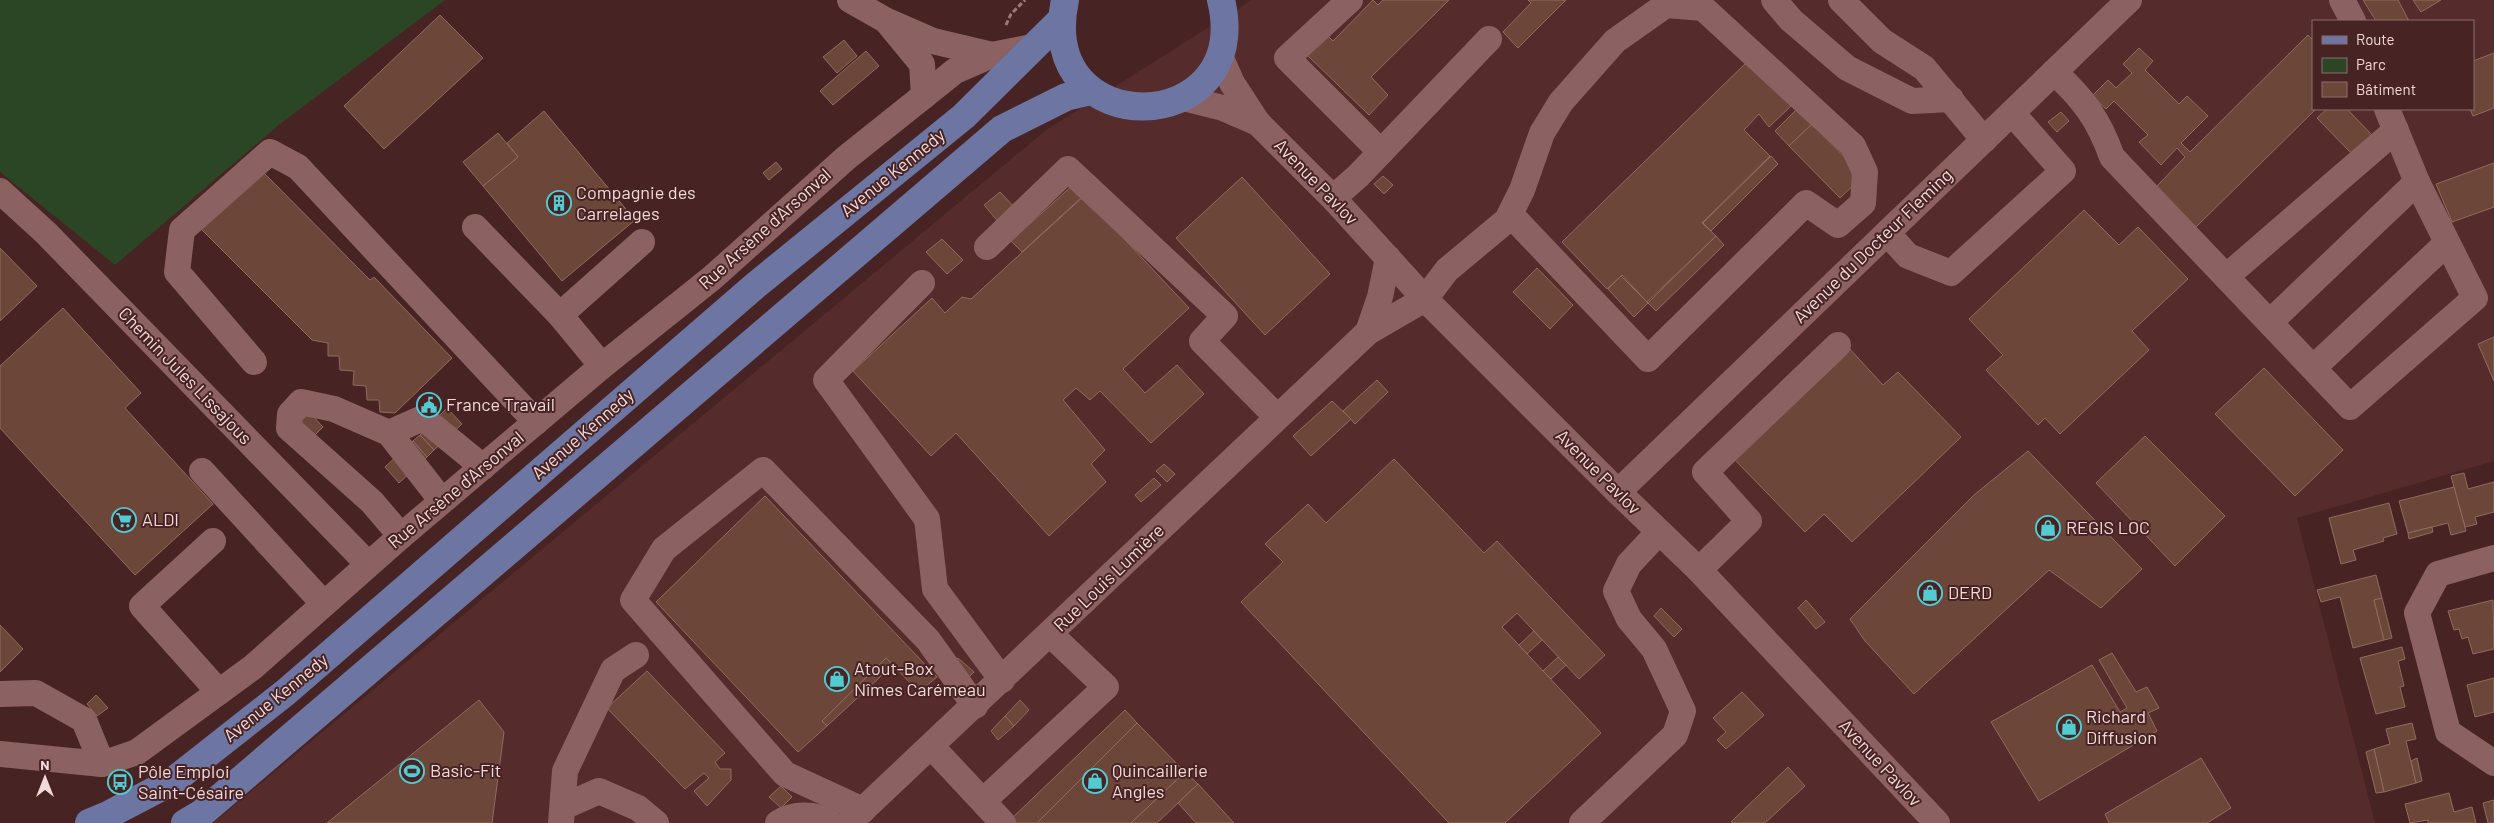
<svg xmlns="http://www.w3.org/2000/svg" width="2494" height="823" viewBox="0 0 2494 823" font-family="Barlow,sans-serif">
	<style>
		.built { fill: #562b2c; fill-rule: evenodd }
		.green { fill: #2b4624 }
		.building { fill: #6b4639; stroke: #936b5d }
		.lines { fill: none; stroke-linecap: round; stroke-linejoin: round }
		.path { stroke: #997a7a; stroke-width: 3; stroke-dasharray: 5 2.5; stroke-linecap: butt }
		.minor { stroke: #8c6161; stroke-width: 26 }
		.major { stroke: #6d76a2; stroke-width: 28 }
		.labels { text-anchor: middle; stroke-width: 4; stroke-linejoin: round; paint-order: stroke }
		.street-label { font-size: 18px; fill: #f2d9d9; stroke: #482324 }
		.poi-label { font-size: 18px; fill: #f2d9d9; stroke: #482324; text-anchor: start }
	</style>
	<rect width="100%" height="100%" fill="#482324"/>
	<path class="built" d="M1252,0H2494V461L2297,518L2375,823H213L1046,130ZM2313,21H2473V109H2313Z"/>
	<path class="green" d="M0,0H445L280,124L115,265L0,172Z"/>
	<g class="building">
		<path d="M1373,0L1378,5L1383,0H1449L1371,77L1388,95L1369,115L1307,55L1327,35L1333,41Z"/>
		<path d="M1528,0H1566L1518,48L1503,32L1531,3Z"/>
		<path d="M2363,0H2398L2409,21H2376Z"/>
		<path d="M2413,0H2441L2421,12Z"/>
		<path d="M440,15L483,58L384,149L344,106Z"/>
		<path d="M2308,35L2313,40V109H2316L2196,227L2155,188L2185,157L2177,148L2161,165L2139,142L2148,135L2114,101L2106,109L2092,96L2108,80L2116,88L2132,73L2123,64L2139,48L2153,61L2145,70L2179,104L2187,96L2208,116L2181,143L2190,152Z"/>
		<path d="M844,40L857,56L837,73L823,57Z"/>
		<path d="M866,51L879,66L833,105L820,91Z"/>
		<path d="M2494,53V108L2473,116L2470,109H2473V61Z"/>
		<path d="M1749,60L1793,104L1769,127L1759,114L1744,130L1770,156L1702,223L1716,236L1647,302L1622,275L1607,289L1562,242Z"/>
		<path d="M1797,109L1812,124L1789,146L1775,131Z"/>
		<path d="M2327,109H2347L2372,135L2352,154L2317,118Z"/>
		<path d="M544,111L635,220L562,281L483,186L518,157L507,143Z"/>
		<path d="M2061,112L2069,121L2057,132L2048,122Z"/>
		<path d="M1812,124L1863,176L1840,198L1789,146Z"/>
		<path d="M498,133L518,157L483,186L463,162Z"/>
		<path d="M1771,156L1778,164L1711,231L1703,223Z"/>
		<path d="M776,162L782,169L769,180L763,173Z"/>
		<path d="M2494,163V207L2452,222L2436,184Z"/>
		<path d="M262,171L370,280L374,277L452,358L395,413L380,412L379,400H367L366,386L353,385L354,371L340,370L339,356H328V343L312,340L200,228Z"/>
		<path d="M1383,176L1393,185L1384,194L1374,184Z"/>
		<path d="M1242,177L1330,274L1265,335L1176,238Z"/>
		<path d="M1074,184L1084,195L1022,252L1011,241Z"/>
		<path d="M1000,192L1017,210L1001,225L984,205Z"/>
		<path d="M1084,196L1189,308L1123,369L1145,393L1177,365L1204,394L1151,443L1100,391L1090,400L1076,388L1063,400L1105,450L1091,464L1106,482L1049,536L956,433L931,456L853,371L932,298L945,313L962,297L971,299Z"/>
		<path d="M2084,210L2119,245L2138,227L2188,279L2132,331L2149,350L2060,434L2045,418L2038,425L1986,370L2003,355L1969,319Z"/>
		<path d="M1716,236L1724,245L1656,311L1648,303Z"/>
		<path d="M942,239L963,260L947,274L926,252Z"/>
		<path d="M0,248L37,286L0,321Z"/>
		<path d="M1537,268L1573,305L1550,329L1513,292Z"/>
		<path d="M1621,276L1648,303L1634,317L1608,289Z"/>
		<path d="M63,308L141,393L125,408L213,504L135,575L0,428V366Z"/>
		<path d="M2494,337V381L2478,344Z"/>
		<path d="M1848,347L1883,385L1898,372L1961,437L1852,542L1824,514L1805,532L1733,458Z"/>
		<path d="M2264,368L2343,450L2295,496L2215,414Z"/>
		<path d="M1377,380L1388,392L1355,424L1343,411Z"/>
		<path d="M1332,401L1351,419L1311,456L1293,436Z"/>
		<path d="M447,408L462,424L434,450L420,435Z"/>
		<path d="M310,413L323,427L312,438L298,423Z"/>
		<path d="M420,435L434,450L427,457L413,441Z"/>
		<path d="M2145,436L2225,516L2175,566L2096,483Z"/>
		<path d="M413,441L427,457L399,483L385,467Z"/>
		<path d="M2028,451L2142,569L2101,608L2049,570L1914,694L1865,641L1850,619L1974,495Z"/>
		<path d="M1394,459L1484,553L1497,541L1605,655L1579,679L1517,613L1502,627L1601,733L1505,823H1449L1241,602L1283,562L1265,544L1308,504L1326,523Z"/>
		<path d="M1164,464L1175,474L1167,482L1156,471Z"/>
		<path d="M2464,473L2468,489L2494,482V512L2475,517L2477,524L2465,527L2451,476Z"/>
		<path d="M1154,478L1161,485L1141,502L1135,495Z"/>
		<path d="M2454,487L2466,531L2451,535L2448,523L2408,533L2399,501Z"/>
		<path d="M765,496L937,677L919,692L886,658L822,721L827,726L798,752L656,602Z"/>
		<path d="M2389,503L2397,534L2383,538L2384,541L2353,550L2356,560L2341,564L2329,518Z"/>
		<path d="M2432,527L2433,532L2409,539L2408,533Z"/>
		<path d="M2376,575L2382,598L2374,600L2384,640L2353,648L2340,597L2321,602L2317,590Z"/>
		<path d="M2382,598L2392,638L2384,640L2374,600Z"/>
		<path d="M1806,600L1825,622L1816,629L1798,608Z"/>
		<path d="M2493,600L2494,649L2473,654L2468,637L2462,639L2459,629L2454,630L2448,611Z"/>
		<path d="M1661,608L1682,629L1674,637L1654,616Z"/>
		<path d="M0,625L23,649L0,672Z"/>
		<path d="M1534,631L1542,640L1527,654L1519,645Z"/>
		<path d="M2402,647L2405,659L2398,661L2404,686L2400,687L2405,707L2376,714L2360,658Z"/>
		<path d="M2112,653L2136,692L2147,687L2159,708L2148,713L2157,731L2039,801L1991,722L2092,665L2120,712L2127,708L2099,660Z"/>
		<path d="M1558,657L1566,665L1551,679L1543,671Z"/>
		<path d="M886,658L893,665L827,726L822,721Z"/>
		<path d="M958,658L974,672L967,679L953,662Z"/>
		<path d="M647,671L725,753L715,762L720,769H731V780L707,806L694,791L709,778L704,773L685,789L607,708Z"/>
		<path d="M2494,678V712L2475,717L2467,685Z"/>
		<path d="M1742,692L1764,715L1726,749L1717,740L1726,732L1713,718Z"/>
		<path d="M96,695L108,708L97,716L87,704Z"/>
		<path d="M479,700L504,732L492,823H327Z"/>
		<path d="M1020,700L1029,710L1014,726L1005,716Z"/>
		<path d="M1125,710L1137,723L1037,823H1013L1010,820Z"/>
		<path d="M1005,716L1014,726L998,740L991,731Z"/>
		<path d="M1137,723L1185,772L1131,823H1037Z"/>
		<path d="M2412,723L2416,739L2406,741L2416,783L2384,792L2374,749L2390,744L2386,729Z"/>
		<path d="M2374,749L2384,792L2376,793L2366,752Z"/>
		<path d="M2201,758L2231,808L2207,823H2109L2105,814Z"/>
		<path d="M2417,758L2422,781L2416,783L2411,761Z"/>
		<path d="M1788,767L1805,786L1765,823H1733L1731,822Z"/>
		<path d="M1185,772L1198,784L1157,823H1131Z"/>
		<path d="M1198,784L1234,823H1196L1178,803Z"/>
		<path d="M781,786L792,797L781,808L769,797Z"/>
		<path d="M2449,793L2454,812L2472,807L2476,823H2428V820L2410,823L2405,804Z"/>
		<path d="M2494,800V823H2488L2483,803Z"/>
	</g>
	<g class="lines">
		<path class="path" d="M1006,25L1011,14L1025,0"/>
		<g class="minor">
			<path d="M850,0L887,21L933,41L992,55"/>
			<path d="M1350,0L1287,58L1381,152"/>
			<path d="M1774,0L1791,20L1847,68L1912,101L1951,99"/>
			<path d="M1841,0L1882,41L1924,68L1984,140"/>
			<path d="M2342,0L2353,21"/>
			<path d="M889,24L922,64L924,96"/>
			<path d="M1220,56L1232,83L1258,123L1333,198L1425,299L1618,492L1699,570L1937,823"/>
			<path d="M2054,72C2083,98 2099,120 2112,157L2350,407L2475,298L2417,182L2387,109"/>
			<path d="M1183,98L1223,108L1258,123"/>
			<path d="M0,191L46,233L368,564"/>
			<path d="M1333,198L1358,176L1489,39"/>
			<path d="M475,227L560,315L602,366"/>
			<path d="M1887,233L1908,256L1951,273L2063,171L2012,113"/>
			<path d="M987,247L1068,169L1225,316L1202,341L1277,417"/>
			<path d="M2227,276L2396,130"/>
			<path d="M922,283L826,380L927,519L935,589L1002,680"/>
			<path d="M560,315L642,242"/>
			<path d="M2270,322L2417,182"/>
			<path d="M1368,332L1380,297L1388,258"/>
			<path d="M254,362L177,272L182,230L270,152L298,167L536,422"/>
			<path d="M2313,368L2447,243"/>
			<path d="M389,433L423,418L483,467"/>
			<path d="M202,471L324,604"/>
			<path d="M1618,492L2129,0"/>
			<path d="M401,536L372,502L289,428L290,414L301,402L334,409L389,433L442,501"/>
			<path d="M213,541L142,606L219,692"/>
			<path d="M2494,558L2438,574L2417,613L2448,732L2494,763"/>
			<path d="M1699,570L1749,521L1705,472L1838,345"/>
			<path d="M0,694L36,693L84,720L102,764"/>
			<path d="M932,747L1003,823"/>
			<path d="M0,754L102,764L137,752L253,667L401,536L602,366L712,278L846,158L955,71L992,55L1032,47"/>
			<path d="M983,801L1106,687L1050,634"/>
			<path d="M563,807L599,791L638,808L656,823"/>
			<path d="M863,810L785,774L633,600L664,549L763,470L928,640L975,706"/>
			<path d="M561,823L565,771L613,670L636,655"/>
			<path d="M778,823C793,813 816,813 831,823"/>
			<path d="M849,823L1368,332L1425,299L1447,270L1507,220L1522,190L1542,133L1561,102L1615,41L1666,5L1703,8L1853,146L1865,172L1863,203L1838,225L1806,203L1648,359L1510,214"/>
			<path d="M1582,823L1675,735L1683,711L1654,649L1629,619L1616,591L1629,564L1659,532"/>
		</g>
		<g class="major">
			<path d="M1065,0C1034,145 1255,139 1221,0"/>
			<path d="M89,823L108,815L173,781L286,692L756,285L964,116L1060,21"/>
			<path d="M185,823L202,813L1002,129L1066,97L1091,91"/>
		</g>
	</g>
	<defs>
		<symbol id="building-ring" viewBox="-11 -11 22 22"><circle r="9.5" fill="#482324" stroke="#51ccd3" stroke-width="1.5"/><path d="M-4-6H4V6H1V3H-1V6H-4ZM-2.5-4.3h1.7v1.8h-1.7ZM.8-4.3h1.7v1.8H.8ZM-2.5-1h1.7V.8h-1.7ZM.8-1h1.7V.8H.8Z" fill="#51ccd3"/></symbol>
		<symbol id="civic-ring" viewBox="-11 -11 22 22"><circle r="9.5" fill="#482324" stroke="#51ccd3" stroke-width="1.5"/><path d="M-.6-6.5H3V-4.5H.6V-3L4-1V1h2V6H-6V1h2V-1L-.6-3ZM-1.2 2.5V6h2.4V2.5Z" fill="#51ccd3"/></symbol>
		<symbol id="supermarket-ring" viewBox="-11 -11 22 22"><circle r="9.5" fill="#482324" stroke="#51ccd3" stroke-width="1.5"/><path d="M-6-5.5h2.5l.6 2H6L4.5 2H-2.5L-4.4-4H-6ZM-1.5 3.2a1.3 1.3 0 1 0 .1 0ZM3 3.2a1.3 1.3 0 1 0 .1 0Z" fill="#51ccd3"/></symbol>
		<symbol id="shop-ring" viewBox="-11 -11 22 22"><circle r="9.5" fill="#482324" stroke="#51ccd3" stroke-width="1.5"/><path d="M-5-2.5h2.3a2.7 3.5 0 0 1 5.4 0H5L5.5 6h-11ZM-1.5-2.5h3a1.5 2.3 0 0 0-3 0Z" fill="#51ccd3"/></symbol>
		<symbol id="stadium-ring" viewBox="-11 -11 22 22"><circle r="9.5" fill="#482324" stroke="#51ccd3" stroke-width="1.5"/><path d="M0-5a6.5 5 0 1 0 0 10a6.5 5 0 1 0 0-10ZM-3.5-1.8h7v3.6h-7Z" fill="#51ccd3"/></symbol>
		<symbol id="bus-ring" viewBox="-11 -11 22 22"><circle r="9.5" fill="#482324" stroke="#51ccd3" stroke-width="1.5"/><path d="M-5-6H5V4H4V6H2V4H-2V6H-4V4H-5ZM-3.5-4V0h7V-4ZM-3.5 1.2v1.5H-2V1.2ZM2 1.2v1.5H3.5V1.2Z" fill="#51ccd3"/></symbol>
	</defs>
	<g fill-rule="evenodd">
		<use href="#building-ring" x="545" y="189" width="28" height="28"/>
		<use href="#civic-ring" x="415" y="391" width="28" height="28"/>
		<use href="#supermarket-ring" x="110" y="506" width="28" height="28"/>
		<use href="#shop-ring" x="2034" y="514" width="28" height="28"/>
		<use href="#shop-ring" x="1916" y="579" width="28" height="28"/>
		<use href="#shop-ring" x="823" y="665" width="28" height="28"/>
		<use href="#shop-ring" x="2055" y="713" width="28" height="28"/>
		<use href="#stadium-ring" x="398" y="757" width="28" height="28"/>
		<use href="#shop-ring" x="1081" y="767" width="28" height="28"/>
		<use href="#bus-ring" x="106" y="768" width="28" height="28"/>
	</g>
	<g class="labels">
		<g class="street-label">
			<text transform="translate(893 173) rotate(-39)" y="6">Avenue Kennedy</text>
			<text transform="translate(1316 182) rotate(46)" y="6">Avenue Pavlov</text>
			<text transform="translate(765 229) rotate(-42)" y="6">Rue Arsène d'Arsonval</text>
			<text transform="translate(1873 246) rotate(-44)" y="6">Avenue du Docteur Fleming</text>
			<text transform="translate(185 376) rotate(46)" y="6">Chemin Jules Lissajous</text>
			<text transform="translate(583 434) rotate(-41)" y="6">Avenue Kennedy</text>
			<text transform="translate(1598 472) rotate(45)" y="6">Avenue Pavlov</text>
			<text transform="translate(456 490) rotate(-40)" y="6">Rue Arsène d'Arsonval</text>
			<text transform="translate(1109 578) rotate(-44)" y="6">Rue Louis Lumière</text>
			<text transform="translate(276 698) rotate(-39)" y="6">Avenue Kennedy</text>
			<text transform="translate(1880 763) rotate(47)" y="6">Avenue Pavlov</text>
		</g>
		<g class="poi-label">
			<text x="576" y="199">Compagnie des<tspan x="576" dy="21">Carrelages</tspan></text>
			<text x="446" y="411">France Travail</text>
			<text x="142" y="526">ALDI</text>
			<text x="2066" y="534">REGIS LOC</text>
			<text x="1948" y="599">DERD</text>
			<text x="854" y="675">Atout-Box<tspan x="854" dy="21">Nîmes Carémeau</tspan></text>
			<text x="2086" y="723">Richard<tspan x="2086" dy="21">Diffusion</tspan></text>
			<text x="430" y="777">Basic-Fit</text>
			<text x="1112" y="777">Quincaillerie<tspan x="1112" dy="21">Angles</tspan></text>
			<text x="138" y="778">Pôle Emploi<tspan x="138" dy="21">Saint-Césaire</tspan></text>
		</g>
	</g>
	<rect x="2312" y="20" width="162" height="90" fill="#482324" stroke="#8c6c6c"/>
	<rect x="2322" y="36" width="25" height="8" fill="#6d76a2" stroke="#8c6c6c"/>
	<text x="2356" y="45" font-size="15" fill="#f2d9d9">Route</text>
	<rect x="2322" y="58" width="25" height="15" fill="#2b4624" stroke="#8c6c6c"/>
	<text x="2356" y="70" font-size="15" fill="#f2d9d9">Parc</text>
	<rect x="2322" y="82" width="25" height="15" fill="#6b4639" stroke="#8c6c6c"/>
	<text x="2356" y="95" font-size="15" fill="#f2d9d9">Bâtiment</text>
	<g transform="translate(45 778)" stroke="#482324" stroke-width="4" paint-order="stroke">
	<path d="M0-4L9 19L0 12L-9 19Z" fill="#f2d9d9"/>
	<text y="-8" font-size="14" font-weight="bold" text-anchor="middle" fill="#f2d9d9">N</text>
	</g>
</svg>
